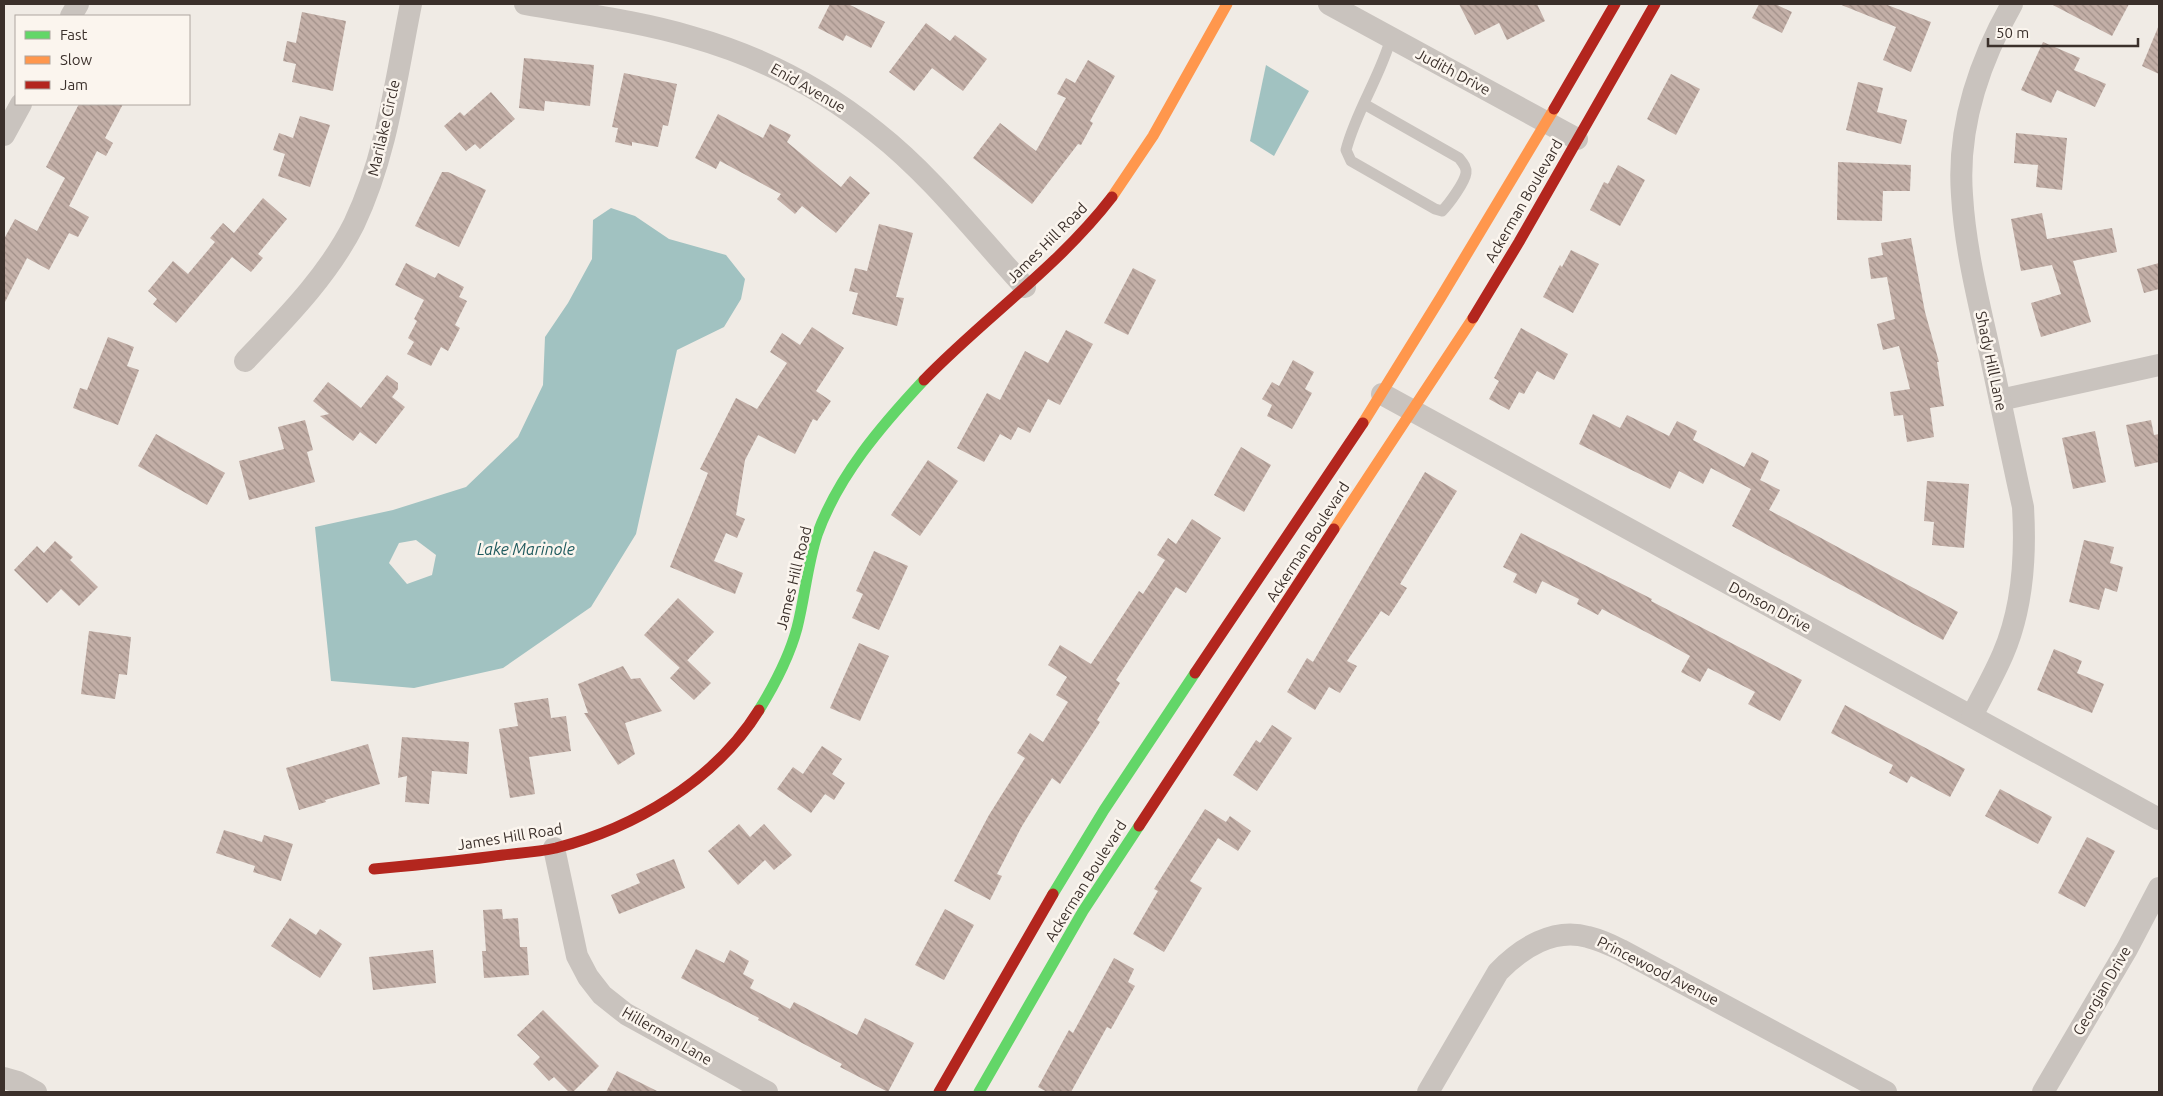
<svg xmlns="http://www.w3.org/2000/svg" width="2163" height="1096" viewBox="0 0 2163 1096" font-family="Ubuntu,sans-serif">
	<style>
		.water { fill: #a1c2c1; fill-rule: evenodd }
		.building { fill: url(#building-back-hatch) }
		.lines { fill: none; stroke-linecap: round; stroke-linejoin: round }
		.lane { stroke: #c9c3be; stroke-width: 11 }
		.street { stroke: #c9c3be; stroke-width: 22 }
		.fast { stroke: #63d668; stroke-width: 11 }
		.slow { stroke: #ff974d; stroke-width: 11 }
		.jam { stroke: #b3261e; stroke-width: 11 }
		.labels { text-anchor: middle; stroke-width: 5; stroke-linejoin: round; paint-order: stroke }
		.street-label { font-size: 15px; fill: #3b302b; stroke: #fbf5ee }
		.water-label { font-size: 16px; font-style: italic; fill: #1f5a5e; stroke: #fbf5ee }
	</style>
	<defs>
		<pattern id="building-back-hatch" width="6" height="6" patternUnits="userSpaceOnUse" patternTransform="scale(1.25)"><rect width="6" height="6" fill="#c3afa7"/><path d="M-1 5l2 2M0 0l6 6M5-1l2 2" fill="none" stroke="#a08f88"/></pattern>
	</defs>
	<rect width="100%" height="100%" fill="#f0ebe5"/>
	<g class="water">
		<path d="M1266,65L1309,91L1274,156L1250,141Z"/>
		<path d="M611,208L635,216L669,239L726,255L745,279L741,299L724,327L677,350L636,534L591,607L503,668L414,688L331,681L315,527L393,510L466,487L518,437L543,385L545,337L568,303L592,259L593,220ZM416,540L436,555L432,575L407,584L389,563L399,543Z"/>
	</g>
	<g class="building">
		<path d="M830,4H848L885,22L871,48L846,35L843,41L818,28Z"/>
		<path d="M1459,4H1537L1545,21L1507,40L1499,23L1475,35Z"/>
		<path d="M1759,4H1775L1792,12L1782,33L1752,18Z"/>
		<path d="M1839,4H1885L1931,22L1911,72L1883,60L1896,27Z"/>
		<path d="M2051,4H2129L2112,36Z"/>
		<path d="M302,12L346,21L333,91L292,82L296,64L283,61L287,41L296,43Z"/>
		<path d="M926,23L950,41L955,35L987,59L963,91L932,68L914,91L889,72Z"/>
		<path d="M2159,25V74L2142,66Z"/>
		<path d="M2043,42L2080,58L2074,70L2106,84L2095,107L2057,90L2051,103L2021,90Z"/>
		<path d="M524,58L594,65L590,106L545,101L544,111L519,108Z"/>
		<path d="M1088,60L1115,76L1090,121L1093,123L1081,145L1078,144L1032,204L973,158L1000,123L1036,151L1066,98L1057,94L1066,78L1075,83Z"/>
		<path d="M624,73L677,84L668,126L663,125L658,147L632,142V146L615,142L618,128L612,127Z"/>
		<path d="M1671,74L1700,89L1676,135L1647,119Z"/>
		<path d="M1858,82L1883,88L1877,112L1907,120L1901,144L1846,130Z"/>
		<path d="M491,92L515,119L480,149L475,144L466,151L444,126L460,112L464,116Z"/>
		<path d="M79,104H123L105,138L113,143L106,156L97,151L69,206L89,217L78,237L69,233L49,270L27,258L4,304V239L15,219L37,231L65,178L46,167Z"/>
		<path d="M718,114L763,138L770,124L791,135L787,142L841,187L850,176L870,193L836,233L802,206L795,214L777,199L781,194L720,161L716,169L695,158Z"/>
		<path d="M300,116L330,125L310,187L278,176L285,154L273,150L279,133L293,138Z"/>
		<path d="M2016,133L2067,138L2062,190L2036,187L2038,165L2014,163Z"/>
		<path d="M1838,162L1911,165L1910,191H1883L1882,221L1837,220Z"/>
		<path d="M1618,165L1645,180L1620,226L1590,210L1604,182L1608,184Z"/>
		<path d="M442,172H448L486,190L459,247L415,226Z"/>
		<path d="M263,198L287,219L258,254L263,258L251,272L232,257L176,323L153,304L157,299L148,291L173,261L188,274L215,242L210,238L223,223L234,233Z"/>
		<path d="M2042,213L2047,239L2112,228L2117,252L2073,261L2091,322L2041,337L2031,303L2061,294L2052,265L2021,271L2011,219Z"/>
		<path d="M879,224L913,233L896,297L904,298L897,326L852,314L858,293L849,291L855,268L867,271Z"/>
		<path d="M1911,238L1925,312L1939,362H1937L1944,406L1930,408L1934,437L1907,442L1903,415L1894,416L1890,392L1910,389L1899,346L1883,350L1877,324L1895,319L1887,277L1871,279L1868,258L1883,255L1881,243Z"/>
		<path d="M1571,250L1599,264L1573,313L1543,297L1560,265L1562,267Z"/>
		<path d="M406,263L435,278L438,273L464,287L459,297L467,301L455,325L460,328L448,351L441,347L431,366L407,354L414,342L408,338L417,321L414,319L424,300L395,285Z"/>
		<path d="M2159,263V289L2144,293L2137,269Z"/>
		<path d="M1133,268L1156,280L1128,335L1104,323Z"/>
		<path d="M812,327L844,348L816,391L831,401L817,421L813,419L795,454L758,435L745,460L736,515L745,519L737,538L726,533L714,561L743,573L735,594L670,567L708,473L700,469L736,398L757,409L787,363L770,352L782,333L800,345Z"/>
		<path d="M1521,328L1568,354L1554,380L1537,371L1524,394L1519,392L1509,410L1489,399L1499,381L1494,378Z"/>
		<path d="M1066,330L1093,344L1060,405L1048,399L1030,433L1018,427L1011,440L1000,434L984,462L957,448L987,393L1000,400L1025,351L1048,363Z"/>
		<path d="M108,337L134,347L127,366L139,370L118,425L73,408L80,388L87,390Z"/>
		<path d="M1293,360L1314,372L1305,389L1312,393L1292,429L1267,416L1272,405L1262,399L1272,382L1279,386Z"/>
		<path d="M387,375L398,383V389L392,397L405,407L376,444L360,432L353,441L320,416L329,414L313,401L328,382L361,408Z"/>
		<path d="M1593,414L1620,428L1627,415L1669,436L1677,421L1697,431L1693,440L1744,467L1752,452L1769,461L1760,480L1780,490L1769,510L1958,612L1943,640L1732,526L1751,489L1711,468L1703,484L1679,471L1670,489L1579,444Z"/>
		<path d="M305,420L313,450L307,452L315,482L249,500L239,461L284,449L278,427Z"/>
		<path d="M2151,420L2154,435L2159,434V462L2135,467L2126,425Z"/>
		<path d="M2095,431L2106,482L2073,489L2062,438Z"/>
		<path d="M156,434L225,473L207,505L138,466Z"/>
		<path d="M1241,447L1271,465L1244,512L1214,495Z"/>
		<path d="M928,460L958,481L920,536L891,515Z"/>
		<path d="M1425,472L1457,491L1400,584L1407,588L1389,616L1381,611L1347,661L1357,666L1340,693L1329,687L1315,710L1287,692L1307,658L1313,662Z"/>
		<path d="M1927,481L1969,484L1964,548L1932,545L1934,522L1924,521Z"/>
		<path d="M1192,519L1221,538L1186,593L1176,587L1116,680L1120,683L1097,720L1100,722L1060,784L1052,778L1022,826L997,874L1002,876L990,900L954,881L989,815L1025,758L1017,753L1030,733L1043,742L1068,702L1056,695L1067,677L1048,665L1060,645L1091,664L1139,591L1143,594L1165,560L1157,555L1168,538L1176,544Z"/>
		<path d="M1521,533L1652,599L1651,601L1802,680L1780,721L1748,704L1755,692L1708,668L1700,682L1681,672L1690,656L1663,641L1602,609L1598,615L1577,604L1579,599L1542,581L1536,594L1513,582L1517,574L1503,567Z"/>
		<path d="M2084,540L2114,547L2110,563L2123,567L2117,592L2105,588L2099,610L2069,602Z"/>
		<path d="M55,541L73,557L70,560L98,587L79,606L61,589L47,603L14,570L37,546L44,553Z"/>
		<path d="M874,551L908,566L879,630L852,618L863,594L856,591Z"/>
		<path d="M678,598L714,632L680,668L644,635Z"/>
		<path d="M89,631L131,637L127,675L119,674L115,699L81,694Z"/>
		<path d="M859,643L889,656L860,721L830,708Z"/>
		<path d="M2054,649L2082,661L2077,673L2104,684L2092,713L2037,690Z"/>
		<path d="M687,660L711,683L694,700L670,678Z"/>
		<path d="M623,666L631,679L640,678L662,711L625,723L635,754L618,765L584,713H588L578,684Z"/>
		<path d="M548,698L551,718L566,716L571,751L529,757L535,794L510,798L499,729L518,726L514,703Z"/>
		<path d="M1845,705L1965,769L1950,797L1911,776L1907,783L1889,773L1893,765L1831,733Z"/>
		<path d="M1272,725L1292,738L1257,791L1233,775L1256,740L1260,743Z"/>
		<path d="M402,737L469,742L467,774L432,771L429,804L405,802L407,776L398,778Z"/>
		<path d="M368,744L380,784L325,800L326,802L299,810L286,768Z"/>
		<path d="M822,746L842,759L832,774L845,783L834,800L825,794L811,813L777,789L793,767L803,774Z"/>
		<path d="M2000,789L2052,817L2038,844L1985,816Z"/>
		<path d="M1205,809L1226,822L1230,816L1251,831L1238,851L1218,838L1190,881L1202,888L1164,952L1133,934L1158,891L1154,889Z"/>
		<path d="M739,824L750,837L764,824L792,855L774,870L765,860L738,885L708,851Z"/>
		<path d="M224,830L262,842L264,835L293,844L281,881L253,872L255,866L216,853Z"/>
		<path d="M2087,837L2115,851L2085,907L2058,893Z"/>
		<path d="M674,859L685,888L619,914L611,895L640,883L636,874Z"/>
		<path d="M502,909L503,919L518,918L520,947H527L529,975L484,978L482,951H486L483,910Z"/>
		<path d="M945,909L974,925L944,980L915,965Z"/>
		<path d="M290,918L316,935L320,929L342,944L320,978L271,946Z"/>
		<path d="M696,949L724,963L730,950L749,961L743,974L754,980L750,988L790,1009L794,1002L857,1035L865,1018L914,1043L888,1092L840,1067L842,1064L758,1020L759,1018L681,978Z"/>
		<path d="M433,950L436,983L373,990L369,957Z"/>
		<path d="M1114,958L1134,969L1128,982L1135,986L1111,1029L1107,1027L1071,1092H1047L1038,1087L1069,1030L1073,1033Z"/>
		<path d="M543,1010L599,1066L573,1092H569L554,1077L549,1081L533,1064L540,1057L517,1035Z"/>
		<path d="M617,1071L659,1092H606Z"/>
	</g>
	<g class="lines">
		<path class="lane" d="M1364,104L1459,158C1462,162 1467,167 1466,173C1465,182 1449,204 1442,211L1435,209L1351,161L1346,150C1356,111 1380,77 1391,38"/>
		<g class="street">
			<path d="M525,4C581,14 638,21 692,37C759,56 822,88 876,132C932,176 977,235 1025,287"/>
			<path d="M1329,4L1577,139"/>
			<path d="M71,16L78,4"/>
			<path d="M4,135L21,104"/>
			<path d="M245,361C285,319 328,276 354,224C387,155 396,78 411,4"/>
			<path d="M1382,394L2159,819"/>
			<path d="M2000,400L2159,365"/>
			<path d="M1972,716C1982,696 1994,675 2003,654C2023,608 2026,557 2023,507C2011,453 2000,399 1988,344C1977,295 1965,246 1962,195C1957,128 1979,62 2012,4"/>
			<path d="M554,848L577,956L588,977L602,995L626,1014L767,1092"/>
			<path d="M4,1078L18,1082L36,1092"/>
			<path d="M1428,1092L1498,972C1521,948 1554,927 1588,937C1600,940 1611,945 1621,950L1886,1092"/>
			<path d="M2043,1092L2127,949L2159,888"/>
		</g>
		<g class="fast">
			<path d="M759,710C775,684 789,658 797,628C805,597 807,566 817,535C838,476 881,426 924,380"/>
			<path d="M1053,894L1104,810L1195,673"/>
			<path d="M979,1092L1083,911L1139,826"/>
		</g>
		<g class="slow">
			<path d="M1112,197L1153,136L1227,4"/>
			<path d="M1363,423L1441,297L1554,109"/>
			<path d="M1334,529L1473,318"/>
		</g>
		<g class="jam">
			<path d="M1554,109L1615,4"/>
			<path d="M1473,318L1519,242L1655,4"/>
			<path d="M924,380C985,317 1058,267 1112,197"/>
			<path d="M1195,673L1363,423"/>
			<path d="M1139,826L1334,529"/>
			<path d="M374,869C417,865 460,861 503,855C520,853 538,852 556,848C634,828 715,781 759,710"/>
			<path d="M939,1092L1053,894"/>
		</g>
	</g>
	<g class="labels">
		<g class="street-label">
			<text transform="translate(1453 72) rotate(28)" y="5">Judith Drive</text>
			<text transform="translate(808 88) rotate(30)" y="5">Enid Avenue</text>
			<text transform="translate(384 128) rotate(-77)" y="5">Marilake Circle</text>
			<text transform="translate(1524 201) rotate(-60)" y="5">Ackerman Boulevard</text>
			<text transform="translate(1047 243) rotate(-45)" y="5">James Hill Road</text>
			<text transform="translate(1991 361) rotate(78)" y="5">Shady Hill Lane</text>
			<text transform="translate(1308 542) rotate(-57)" y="5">Ackerman Boulevard</text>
			<text transform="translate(794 578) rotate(-76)" y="5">James Hill Road</text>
			<text transform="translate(1770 607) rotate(28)" y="5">Donson Drive</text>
			<text transform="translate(510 837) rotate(-9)" y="5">James Hill Road</text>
			<text transform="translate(1086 881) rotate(-58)" y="5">Ackerman Boulevard</text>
			<text transform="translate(1658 971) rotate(27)" y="5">Princewood Avenue</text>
			<text transform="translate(2102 991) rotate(-60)" y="5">Georgian Drive</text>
			<text transform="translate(667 1036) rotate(30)" y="5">Hillerman Lane</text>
		</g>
		<g class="water-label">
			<text x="526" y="555">Lake Marinole</text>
		</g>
	</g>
	<rect width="2163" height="1096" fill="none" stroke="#3b302b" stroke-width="10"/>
	<rect x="15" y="15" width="175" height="90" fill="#fbf5ee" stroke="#aea6a0"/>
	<rect x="25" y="31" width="25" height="8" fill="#63d668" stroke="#aea6a0"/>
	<text x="60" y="40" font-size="15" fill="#3b302b">Fast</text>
	<rect x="25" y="56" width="25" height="8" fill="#ff974d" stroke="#aea6a0"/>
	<text x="60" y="65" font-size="15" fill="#3b302b">Slow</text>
	<rect x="25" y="81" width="25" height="8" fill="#b3261e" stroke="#aea6a0"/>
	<text x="60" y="90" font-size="15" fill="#3b302b">Jam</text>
	<path d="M1988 38v8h150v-8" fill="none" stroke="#3b302b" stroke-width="2.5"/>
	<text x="1996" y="38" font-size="15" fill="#3b302b" stroke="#fbf5ee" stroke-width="4" paint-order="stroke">50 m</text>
</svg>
